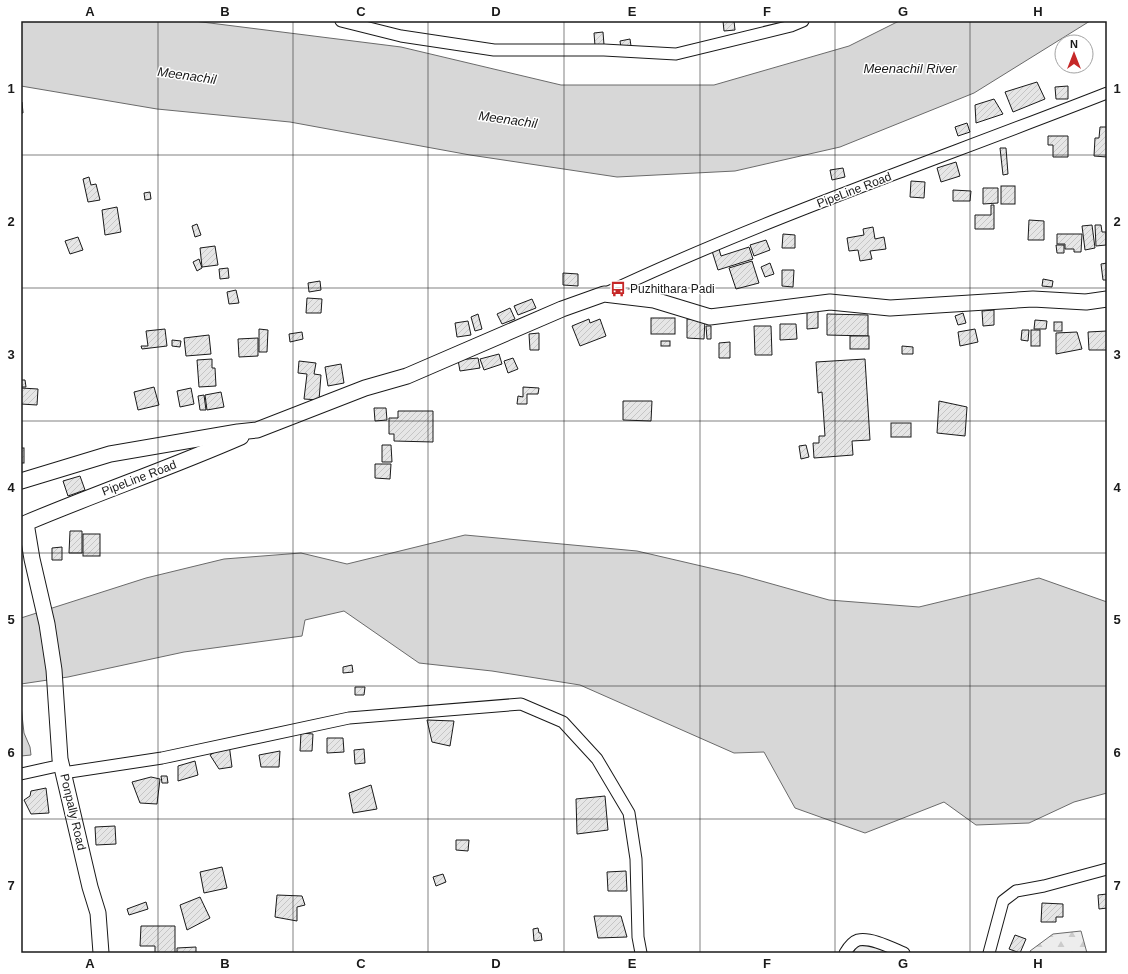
<svg xmlns="http://www.w3.org/2000/svg" width="1128" height="974" viewBox="0 0 1128 974" font-family="Arial,sans-serif">
	<style>
		.forest { fill: url(#forest-firs); stroke: #6a6a6a }
		.water { fill: #d7d7d7; stroke: #6a6a6a }
		.building { fill: url(#building-hatch); stroke: #1a1a1a }
		.lines { fill: none; stroke-linecap: round; stroke-linejoin: round }
		.minor-casing { stroke: #1a1a1a; stroke-width: 13 }
		.major-casing { stroke: #1a1a1a; stroke-width: 17 }
		.minor { stroke: #fff; stroke-width: 11 }
		.major { stroke: #fff; stroke-width: 15 }
		.grid { fill: none; stroke: #1a1a1a; stroke-width: 1; stroke-opacity: 0.55 }
		.labels { text-anchor: middle; stroke-width: 3; stroke-linejoin: round; paint-order: stroke }
		.street-label { font-size: 12px; fill: #1a1a1a; stroke: #fff }
		.poi-label { font-size: 12px; fill: #1a1a1a; stroke: #fff; text-anchor: start }
		.water-label { font-size: 13px; font-style: italic; fill: #1a1a1a; stroke: #fff }
		.neatline { fill: none; stroke: #1a1a1a; stroke-width: 1.5 }
		.grid-label { font-size: 13px; text-anchor: middle; font-weight: bold; fill: #1a1a1a }
	</style>
	<defs>
		<pattern id="forest-firs" width="22" height="20" patternUnits="userSpaceOnUse"><rect width="22" height="20" fill="#ededed"/><path d="M5 1l3.5 6h-7zM16 11l3.5 6h-7z" fill="#cbcbcb"/></pattern>
		<pattern id="building-hatch" width="6" height="6" patternUnits="userSpaceOnUse"><rect width="6" height="6" fill="#e6e6e6"/><path d="M-1 1l2-2M0 6l6-6M5 7l2-2" fill="none" stroke="#c5c5c5"/></pattern>
	</defs>
	<rect width="100%" height="100%" fill="#fff"/>
	<g class="forest">
		<path d="M1081,931L1087,953H1031L1030,951L1053,934Z"/>
		<path d="M859,941L892,953H853Z"/>
	</g>
	<g class="water">
		<path d="M21,21H194L401,47L561,85H714L849,46L899,21H1090L974,93L840,147L735,171L617,177L470,155L290,122L157,109L21,86Z"/>
		<path d="M465,535L637,551L740,575L829,600L919,607L1039,578L1107,602V793L1074,802L1029,823L976,825L944,802L865,833L795,808L764,752L734,753L580,685L492,671L419,663L344,611L305,620L302,636L184,652L68,677L21,684V618L146,578L224,559L301,553L347,564Z"/>
		<path d="M21,706L24,733L30,747L31,755L21,756Z"/>
	</g>
	<g class="building">
		<path d="M723,21H734L735,30L724,31Z"/>
		<path d="M603,32L604,45L595,46L594,33Z"/>
		<path d="M630,39L631,46L621,48L620,41Z"/>
		<path d="M1037,82L1045,99L1013,112L1005,92Z"/>
		<path d="M1068,86V99H1056L1055,87Z"/>
		<path d="M994,99L1003,114L976,123L975,105Z"/>
		<path d="M21,102H22L23,113H21Z"/>
		<path d="M967,123L970,132L958,136L955,127Z"/>
		<path d="M1100,127H1107V157L1094,156L1095,138H1099Z"/>
		<path d="M1048,136H1068V157H1053V145H1048Z"/>
		<path d="M1000,148H1006L1008,174L1003,175Z"/>
		<path d="M956,162L960,176L941,182L937,168Z"/>
		<path d="M843,168L845,177L832,180L830,170Z"/>
		<path d="M89,177L91,185L96,184L100,200L88,202L83,179Z"/>
		<path d="M911,181L925,182L924,198L910,197Z"/>
		<rect x="1001" y="186" width="14" height="18"/>
		<path d="M983,188H998V203L983,204Z"/>
		<path d="M953,190L971,191L970,201H953Z"/>
		<path d="M150,192L151,199L145,200L144,193Z"/>
		<path d="M991,205H994V229H975V215H991Z"/>
		<path d="M117,207L121,232L105,235L102,210Z"/>
		<path d="M1029,220L1044,221V240H1028Z"/>
		<path d="M197,224L201,235L195,237L192,226Z"/>
		<path d="M1092,225L1095,248L1085,250L1082,226Z"/>
		<path d="M1095,225H1101L1102,232H1106V245L1096,246Z"/>
		<path d="M873,227L875,239L884,237L886,249L870,251L872,259L860,261L858,250L849,251L847,238L864,235L863,229Z"/>
		<path d="M783,234L795,235V248H782Z"/>
		<path d="M1057,234H1082L1081,252H1074V249H1065V244H1057Z"/>
		<path d="M78,237L83,250L70,254L65,241Z"/>
		<path d="M766,240L770,250L754,256L750,245Z"/>
		<path d="M1056,245H1064V253H1057Z"/>
		<path d="M215,246L218,265L202,267L200,248Z"/>
		<path d="M749,247L753,259L718,270L712,251L719,249L721,256Z"/>
		<path d="M199,259L202,268L197,271L193,262Z"/>
		<path d="M752,261L759,283L736,289L729,268Z"/>
		<path d="M770,263L774,274L765,277L761,267Z"/>
		<path d="M1107,263V280H1103L1101,264Z"/>
		<path d="M228,268L229,278L220,279L219,269Z"/>
		<path d="M782,270H794L793,287L782,286Z"/>
		<path d="M563,273L578,274V286L563,285Z"/>
		<path d="M1043,279L1053,281L1052,287L1042,286Z"/>
		<path d="M320,281L321,290L309,292L308,283Z"/>
		<path d="M236,290L239,303L229,304L227,292Z"/>
		<path d="M307,298L322,299L321,313H306Z"/>
		<path d="M532,299L536,308L518,315L514,306Z"/>
		<path d="M807,307H818V328L807,329Z"/>
		<path d="M510,308L515,319L502,324L497,314Z"/>
		<path d="M994,310V325L983,326L982,311Z"/>
		<path d="M963,313L966,323L958,325L955,316Z"/>
		<path d="M478,314L482,329L475,331L471,317Z"/>
		<path d="M827,314L868,315V336L827,335Z"/>
		<rect x="651" y="318" width="24" height="16"/>
		<path d="M589,319L590,323L600,319L606,336L580,346L572,326Z"/>
		<path d="M687,319H705L704,339L687,338Z"/>
		<path d="M1035,320L1047,321L1046,329H1034Z"/>
		<path d="M468,321L471,335L457,337L455,323Z"/>
		<rect x="1054" y="322" width="8" height="9"/>
		<path d="M780,324H796L797,339L780,340Z"/>
		<path d="M706,326H711V339H707Z"/>
		<path d="M754,326H771L772,355H755Z"/>
		<path d="M165,329L167,346L142,349L141,346H148L146,331Z"/>
		<path d="M259,329L268,330L267,352H259Z"/>
		<path d="M975,329L978,342L960,346L958,332Z"/>
		<path d="M1022,330H1029L1028,341L1021,340Z"/>
		<rect x="1031" y="330" width="9" height="16"/>
		<path d="M1107,331V350H1089L1088,332Z"/>
		<path d="M302,332L303,339L290,342L289,334Z"/>
		<path d="M1077,332L1082,349L1056,354V333Z"/>
		<path d="M539,333V350H530L529,334Z"/>
		<path d="M209,335L211,354L186,356L184,338Z"/>
		<rect x="850" y="336" width="19" height="13"/>
		<path d="M258,338V356L239,357L238,339Z"/>
		<path d="M172,340L181,341L180,347L172,346Z"/>
		<rect x="661" y="341" width="9" height="5"/>
		<path d="M730,342V358H719V343Z"/>
		<path d="M902,346L913,347V354H902Z"/>
		<path d="M499,354L502,364L484,370L480,359Z"/>
		<path d="M478,358L480,368L460,371L458,360Z"/>
		<path d="M513,358L518,369L508,373L504,361Z"/>
		<path d="M212,359V368H215L216,386L199,387L197,360Z"/>
		<path d="M865,359L870,440L852,441L853,455L814,458L813,443H819V436H825L822,392L818,393L816,362Z"/>
		<path d="M299,361L316,363L314,374L321,375L319,400L304,399L307,374L298,373Z"/>
		<path d="M341,364L344,383L328,386L325,367Z"/>
		<path d="M21,380H25L26,387H21Z"/>
		<path d="M154,387L159,405L138,410L134,392Z"/>
		<path d="M523,387L539,388L538,394H527V404H517L518,396L523,397Z"/>
		<path d="M21,388L38,389L37,405L21,404Z"/>
		<path d="M191,388L194,404L180,407L177,391Z"/>
		<path d="M221,392L224,407L207,410L205,395Z"/>
		<path d="M204,395L206,410H200L198,396Z"/>
		<path d="M623,401H652L651,421L623,420Z"/>
		<path d="M939,401L967,407L965,436L937,433Z"/>
		<path d="M374,408H386L387,420L375,421Z"/>
		<path d="M398,411H433V442L394,441V434H389V418H398Z"/>
		<rect x="891" y="423" width="20" height="14"/>
		<path d="M382,445H391L392,462H382Z"/>
		<path d="M806,445L809,457L801,459L799,446Z"/>
		<rect x="21" y="448" width="3" height="15"/>
		<path d="M375,464H391L390,479L375,478Z"/>
		<path d="M80,476L85,490L68,496L63,481Z"/>
		<path d="M70,531H82V553H69Z"/>
		<rect x="83" y="534" width="17" height="22"/>
		<path d="M62,547V560H52V548Z"/>
		<path d="M352,665L353,672L343,673V667Z"/>
		<path d="M355,687H365L364,695H355Z"/>
		<path d="M427,720L454,721L450,746L432,742Z"/>
		<path d="M301,733L313,734L312,751H300Z"/>
		<path d="M327,738H343L344,752L327,753Z"/>
		<path d="M229,744L232,767L219,769L210,755Z"/>
		<path d="M364,749L365,763L355,764L354,750Z"/>
		<path d="M280,751L279,767H261L259,755Z"/>
		<path d="M195,761L198,775L178,781V766Z"/>
		<path d="M161,776H167L168,783H162Z"/>
		<path d="M151,777L160,779L157,804L140,803L132,782Z"/>
		<path d="M371,785L377,809L353,813L349,793Z"/>
		<path d="M46,788L49,813L31,814L24,800L30,796L31,791Z"/>
		<path d="M605,796L608,830L577,834L576,799Z"/>
		<path d="M115,826L116,844L96,845L95,827Z"/>
		<path d="M456,840H469L468,851L456,850Z"/>
		<path d="M222,867L227,888L204,893L200,872Z"/>
		<path d="M626,871L627,891H608L607,872Z"/>
		<path d="M443,874L446,882L436,886L433,877Z"/>
		<path d="M1107,894V908L1099,909L1098,895Z"/>
		<path d="M277,895L302,896L305,905L297,907V921L275,917Z"/>
		<path d="M200,897L210,918L187,930L180,905Z"/>
		<path d="M146,902L148,909L129,915L127,909Z"/>
		<path d="M1042,903L1063,904V917H1056V922H1041Z"/>
		<path d="M594,916H621L627,937L598,938Z"/>
		<path d="M141,926H175V953H155V946H140Z"/>
		<path d="M538,928L539,933H541L542,940L534,941L533,929Z"/>
		<path d="M1015,935L1026,939L1020,953L1009,949Z"/>
		<path d="M196,947V953H177V948Z"/>
	</g>
	<g class="lines">
		<defs>
			<g id="minor">
				<path d="M341,21L401,36L494,50H604L676,54L791,26L803,21"/>
				<path d="M604,294C768,217 939,159 1107,93"/>
				<path d="M63,773L162,758L349,718L521,704L563,722L597,759L629,813L636,859L638,937L641,953"/>
				<path d="M21,774L62,765"/>
				<path d="M845,953C848,948 852,942 858,940C871,937 892,948 904,953"/>
				<path d="M989,953L1003,901L1016,891L1044,886L1107,869"/>
			</g>
			<g id="major">
				<path d="M21,481L110,454L238,432L257,430L365,388L407,376L562,309L604,294L654,300L710,317L830,302L890,308L1033,299L1086,302L1107,299"/>
				<path d="M101,953L98,913L90,887L60,759L54,670L47,624L32,559L26,523C97,493 170,468 241,437"/>
			</g>
		</defs>
		<use href="#minor" class="minor-casing"/>
		<use href="#major" class="major-casing"/>
		<use href="#minor" class="minor"/>
		<use href="#major" class="major"/>
	</g>
	<path class="grid" d="M158,21V953M293,21V953M428,21V953M564,21V953M700,21V953M835,21V953M970,21V953M21,155H1107M21,288H1107M21,421H1107M21,553H1107M21,686H1107M21,819H1107"/>
	<defs>
		<symbol id="bus-bare" viewBox="-9 -9 18 18"><path d="M-5-6H5V4H4V6H2V4H-2V6H-4V4H-5ZM-3.5-4V0h7V-4ZM-3.5 1.2v1.5H-2V1.2ZM2 1.2v1.5H3.5V1.2Z" fill="#c62828" stroke="#fff" stroke-width="2.5" paint-order="stroke"/></symbol>
	</defs>
	<g fill-rule="evenodd">
		<use href="#bus-bare" x="607" y="278" width="22" height="22"/>
	</g>
	<g class="labels">
		<g class="street-label">
			<text transform="translate(854 190) rotate(-21)" y="4">PipeLine Road</text>
			<text transform="translate(139 478) rotate(-21)" y="4">PipeLine Road</text>
			<text transform="translate(73 812) rotate(77)" y="4">Ponpally Road</text>
		</g>
		<g class="poi-label">
			<text x="630" y="293">Puzhithara Padi</text>
		</g>
		<g class="water-label">
			<text x="910" y="73">Meenachil River</text>
			<text transform="translate(187 75) rotate(8)" y="5">Meenachil</text>
			<text transform="translate(508 119) rotate(8)" y="5">Meenachil</text>
		</g>
	</g>
	<rect width="1128" height="974" fill="none" stroke="#ffffff" stroke-width="44"/>
	<g transform="translate(1074 54)"><circle r="19" fill="#ffffff" stroke="#a3a3a3"/>
	<path d="M0-3L7 15L0 10L-7 15Z" fill="#c62828"/>
	<text y="-6" font-size="11" font-weight="bold" text-anchor="middle" fill="#1a1a1a">N</text>
	</g>
	<rect x="22" y="22" width="1084" height="930" class="neatline"/>
	<g class="grid-label">
		<text x="90" y="16">A</text>
		<text x="225" y="16">B</text>
		<text x="361" y="16">C</text>
		<text x="496" y="16">D</text>
		<text x="632" y="16">E</text>
		<text x="767" y="16">F</text>
		<text x="903" y="16">G</text>
		<text x="1038" y="16">H</text>
		<text x="11" y="93">1</text>
		<text x="1117" y="93">1</text>
		<text x="11" y="226">2</text>
		<text x="1117" y="226">2</text>
		<text x="11" y="359">3</text>
		<text x="1117" y="359">3</text>
		<text x="11" y="492">4</text>
		<text x="1117" y="492">4</text>
		<text x="11" y="624">5</text>
		<text x="1117" y="624">5</text>
		<text x="11" y="757">6</text>
		<text x="1117" y="757">6</text>
		<text x="11" y="890">7</text>
		<text x="1117" y="890">7</text>
		<text x="90" y="968">A</text>
		<text x="225" y="968">B</text>
		<text x="361" y="968">C</text>
		<text x="496" y="968">D</text>
		<text x="632" y="968">E</text>
		<text x="767" y="968">F</text>
		<text x="903" y="968">G</text>
		<text x="1038" y="968">H</text>
	</g>
</svg>
